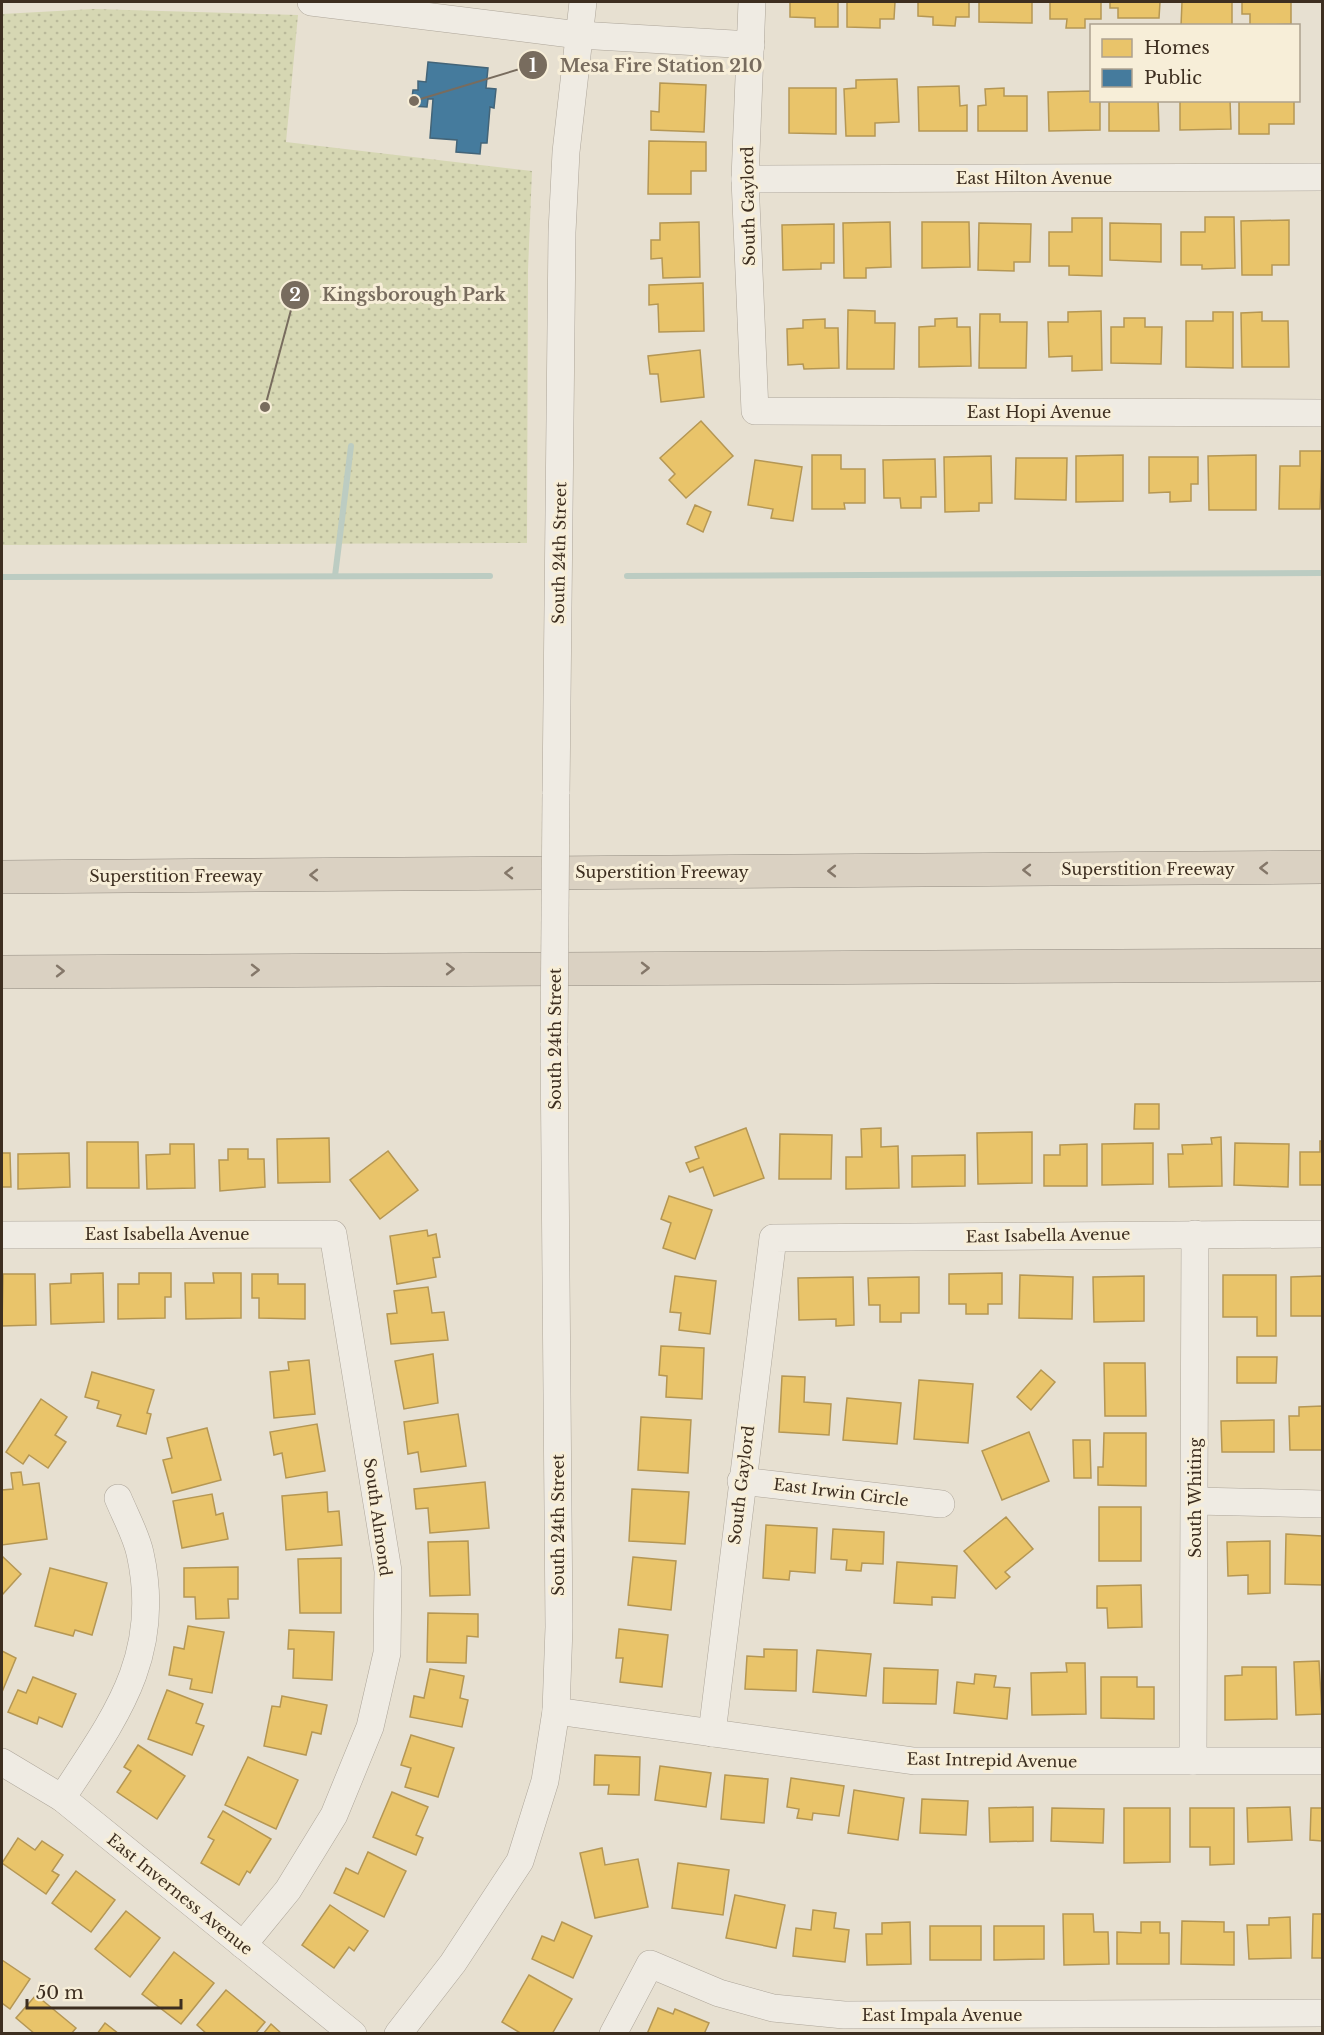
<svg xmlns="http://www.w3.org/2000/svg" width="1324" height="2035" viewBox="0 0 1324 2035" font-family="'Libre Baskerville',serif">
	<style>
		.park { fill: url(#park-dots) }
		.homes { fill: #e9c46a; stroke: #b59754; stroke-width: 1.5 }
		.public { fill: #457b9d; stroke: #436478; stroke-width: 1.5 }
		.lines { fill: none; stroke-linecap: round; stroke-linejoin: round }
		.stream { stroke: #bcccc2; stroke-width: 6 }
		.minor-casing { stroke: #ada599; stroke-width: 28 }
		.highway-casing { stroke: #928b80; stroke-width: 34 }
		.minor { stroke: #efebe3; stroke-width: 27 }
		.highway { stroke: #dad1c2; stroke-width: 33 }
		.minor-bridge-casing { stroke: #ada599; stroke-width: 28; stroke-linecap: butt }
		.minor-bridge { stroke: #efebe3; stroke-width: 27 }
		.oneway { stroke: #847769 }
		.labels { text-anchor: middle; stroke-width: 6; stroke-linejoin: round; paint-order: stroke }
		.street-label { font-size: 16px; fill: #3d2e20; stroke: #f7eed8 }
		.leader { fill: none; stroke: #786c5e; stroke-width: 2 }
		.callout-dot { fill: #786c5e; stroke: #f7eed8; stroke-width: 2 }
		.mark-label { font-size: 18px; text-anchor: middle; font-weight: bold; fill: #fff }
		.callout-label { font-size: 18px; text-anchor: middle; font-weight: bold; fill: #786c5e; stroke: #f7eed8; stroke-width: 6; stroke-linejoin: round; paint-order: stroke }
	</style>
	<defs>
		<pattern id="park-dots" width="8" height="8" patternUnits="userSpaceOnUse" patternTransform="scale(1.5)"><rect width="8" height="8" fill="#d6d7b3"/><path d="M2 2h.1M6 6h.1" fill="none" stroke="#b9b99a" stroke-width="1.8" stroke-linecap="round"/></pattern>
	</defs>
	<rect width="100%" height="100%" fill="#e7e0d1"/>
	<path class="park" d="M94,9L298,15L286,142L532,171L528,270L527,543L2,545V14Z"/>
	<g class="homes">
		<path d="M790,2H838V27H815V18L790,17Z"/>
		<path d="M847,2H895L894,19H880V28L847,27Z"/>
		<path d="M918,2H969V17H956L955,26L933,25V17L918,16Z"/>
		<path d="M979,2H1032V23L979,22Z"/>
		<path d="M1050,2H1101V19H1085V28H1066L1067,19H1050Z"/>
		<path d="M1110,2H1160L1159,18H1118V8H1110Z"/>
		<path d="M1182,2H1232V26H1181Z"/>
		<path d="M1242,2H1291V24L1250,26V14H1242Z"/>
		<path d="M897,79L899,122L875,123V136H846L844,89L856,88V80Z"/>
		<path d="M660,83L706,85L704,132L651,130V111L659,112Z"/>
		<path d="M959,86L960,106L967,105V131H919L918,87Z"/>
		<path d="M789,88H836V134L789,133Z"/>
		<path d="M1004,88V96H1027V131H978V106L986,105L985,89Z"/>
		<path d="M1092,91V100H1100V130L1049,131L1048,92Z"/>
		<path d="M1109,100H1158L1159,131H1109Z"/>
		<path d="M1180,100H1230L1231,129L1180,130Z"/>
		<path d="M1239,100H1294V124H1269V134H1239Z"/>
		<path d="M649,141L706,142V171H691V194H648Z"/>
		<path d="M1205,217H1234L1235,268L1202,269V265H1181V232H1205Z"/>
		<path d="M1072,218H1102V276L1069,275V266H1049V232H1072Z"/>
		<path d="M1289,220V265H1272V275H1242L1241,221Z"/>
		<path d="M699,222L700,277L663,278L662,258L651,259V240H660V223Z"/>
		<path d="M890,222L891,267L866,268V278H844L843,223Z"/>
		<path d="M922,222H969L970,267L922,268Z"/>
		<path d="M979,223L1031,224L1030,262H1014V271L978,270Z"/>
		<path d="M1110,223L1161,224V262L1110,260Z"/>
		<path d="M834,224V263H821V269L783,270L782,225Z"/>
		<path d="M703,283L704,331L659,332L658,304L649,305V285Z"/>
		<path d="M848,310L875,311V323H895L894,369H847Z"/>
		<path d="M1101,311L1102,370L1072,371V356L1049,357L1048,322H1068V312Z"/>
		<path d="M1213,312H1233V368L1186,367V321H1213Z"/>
		<path d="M1262,312V321H1288L1289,367H1242L1241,313Z"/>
		<path d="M980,314H1000V322H1027L1026,368H979Z"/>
		<path d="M957,318V327H970L971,366L919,367V327L935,326V319Z"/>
		<path d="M1124,318H1145V327H1162L1161,364L1111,363V327H1124Z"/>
		<path d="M825,319V328H838L839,368L804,369L803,364L788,365L787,329L803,328V320Z"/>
		<path d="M700,350L704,397L661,402L658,374H650L648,356Z"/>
		<path d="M701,421L733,456L686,498L669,480L675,474L660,458Z"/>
		<path d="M1300,451H1322L1320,509H1279L1280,466H1300Z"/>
		<path d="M812,455H841V469H865V503H844L845,509H812Z"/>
		<path d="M1123,455V501L1076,502V456Z"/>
		<path d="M1256,455V510H1209L1208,456Z"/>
		<path d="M991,456L992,503H979V511L945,512L944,457Z"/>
		<path d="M1149,457H1198V484H1191V501L1170,502V492L1149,493Z"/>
		<path d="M1016,458H1067L1066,500L1015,499Z"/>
		<path d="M935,459L936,497H921V508H901L900,498H884L883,460Z"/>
		<path d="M755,460L802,467L793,521L771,518L773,509L748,505Z"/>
		<path d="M695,505L711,512L703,532L687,524Z"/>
		<path d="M1135,1104H1159V1129H1134Z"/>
		<path d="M746,1128L764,1178L714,1196L703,1167L690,1172L686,1163L699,1158L695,1147Z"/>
		<path d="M881,1128V1147L898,1146L899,1188L846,1189V1157H862L861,1129Z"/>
		<path d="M1032,1132V1183L978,1184L977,1133Z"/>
		<path d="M780,1134L832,1135L831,1179H779Z"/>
		<path d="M1221,1137L1222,1186L1169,1187L1168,1154H1183L1182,1145L1212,1144L1211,1138Z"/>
		<path d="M329,1138L330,1182L278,1183L277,1139Z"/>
		<path d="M1320,1141H1322V1185H1300V1152H1320Z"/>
		<path d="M87,1142H138L139,1188H87Z"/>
		<path d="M1153,1143V1184L1102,1185V1144Z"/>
		<path d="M1235,1143L1289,1144L1288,1187L1234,1185Z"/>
		<path d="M170,1144H194L195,1188L147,1189L146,1155L170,1154Z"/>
		<path d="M1087,1144V1186H1044V1155H1060V1145Z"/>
		<path d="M228,1149H248V1159H264L265,1187L220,1191L219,1160H228Z"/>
		<path d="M388,1151L418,1190L380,1219L350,1180Z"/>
		<path d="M2,1153H10L11,1187H2Z"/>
		<path d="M69,1153L70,1187L18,1189V1154Z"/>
		<path d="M965,1155V1186L912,1187V1156Z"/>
		<path d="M669,1196L712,1210L695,1259L663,1248L671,1223L661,1219Z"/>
		<path d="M427,1230L428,1236L436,1234L440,1257L433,1258L436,1277L397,1284L390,1236Z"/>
		<path d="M103,1273L104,1322L51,1324L50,1284L71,1283V1274Z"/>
		<path d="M139,1273H171V1297H165V1318L118,1319V1284H139Z"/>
		<path d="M213,1273H241V1318L186,1319L185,1283H214Z"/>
		<path d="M1002,1273V1304H988V1314H966V1304H949V1274Z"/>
		<path d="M3,1274H35L36,1325L2,1326Z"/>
		<path d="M252,1274H278V1284H305V1319L259,1318V1298H252Z"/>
		<path d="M1020,1275L1073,1277L1072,1319L1019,1318Z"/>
		<path d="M1223,1275H1276V1336H1257V1317H1223Z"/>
		<path d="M675,1276L716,1281L710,1334L679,1330L681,1313L670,1312Z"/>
		<path d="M1144,1276V1321L1094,1322L1093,1277Z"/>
		<path d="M1322,1276V1316H1291V1277Z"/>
		<path d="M853,1277L854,1325L836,1326V1319L799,1320L798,1278Z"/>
		<path d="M919,1277V1313H901V1322H880V1305H869L868,1278Z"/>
		<path d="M428,1287L432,1313L444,1312L448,1340L391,1344L387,1314L397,1313L394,1291Z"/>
		<path d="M661,1346L704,1348L702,1399L666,1397L667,1376L659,1375Z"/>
		<path d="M433,1354L438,1403L404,1409L395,1361Z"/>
		<path d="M1237,1357H1277L1276,1383H1237Z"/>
		<path d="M309,1360L315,1414L274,1418L270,1372L289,1370L288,1362Z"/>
		<path d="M1104,1363H1145L1146,1416H1105Z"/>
		<path d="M1041,1370L1055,1382L1031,1410L1017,1397Z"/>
		<path d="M92,1372L154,1390L147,1413L151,1414L146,1434L117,1426L121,1415L97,1408L99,1401L85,1397Z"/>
		<path d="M782,1376L805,1377L804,1402L831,1404L829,1435L779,1432Z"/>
		<path d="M919,1380L973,1384L968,1443L914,1439Z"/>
		<path d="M847,1398L901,1403L897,1444L843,1440Z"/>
		<path d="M41,1399L67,1417L55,1435L66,1442L48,1468L29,1455L23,1464L6,1452Z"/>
		<path d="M1322,1406V1450H1290L1289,1416H1299V1407Z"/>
		<path d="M458,1414L466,1466L421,1472L418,1452L408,1454L404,1422Z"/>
		<path d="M641,1417L691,1420L688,1473L638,1470Z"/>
		<path d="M1274,1420V1452H1222L1221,1421Z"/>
		<path d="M317,1424L325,1471L286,1478L282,1453L274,1455L270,1432Z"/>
		<path d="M207,1428L221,1480L172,1493L163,1460L172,1458L167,1438Z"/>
		<path d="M1029,1432L1049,1481L1002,1500L982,1451Z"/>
		<path d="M1104,1433H1146V1486L1098,1485V1467H1103Z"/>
		<path d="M1073,1440H1090L1091,1478H1074Z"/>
		<path d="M21,1472L23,1485L39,1483L47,1539L2,1545V1490L13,1489L11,1473Z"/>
		<path d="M485,1482L489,1528L430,1533L428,1508L416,1509L414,1489Z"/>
		<path d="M632,1489L689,1492L685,1544L629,1541Z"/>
		<path d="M327,1492L328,1512L339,1511L342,1545L286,1550L282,1496Z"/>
		<path d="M212,1494L216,1515L223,1513L228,1539L182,1548L173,1501Z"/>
		<rect x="1099" y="1507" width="42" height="54"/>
		<path d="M1006,1517L1033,1549L1005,1572L1010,1577L996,1589L964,1551Z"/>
		<path d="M766,1525L817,1528L815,1573L790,1571L789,1580L763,1578Z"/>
		<path d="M833,1529L884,1532L883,1564L862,1563L861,1571L846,1570L847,1560L831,1559Z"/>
		<path d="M1286,1534L1322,1536V1585L1285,1584Z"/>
		<path d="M468,1541L470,1595L430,1596L428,1542Z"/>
		<path d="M1270,1541V1593L1248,1594V1575L1228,1576L1227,1542Z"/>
		<path d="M2,1556L21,1574L2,1595Z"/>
		<path d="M633,1557L676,1561L671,1610L628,1605Z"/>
		<path d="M341,1558V1613H300L298,1559Z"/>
		<path d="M897,1562L957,1566L955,1598L932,1597V1605L894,1603Z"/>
		<path d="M238,1567V1599H228L229,1618L196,1619L195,1597H184V1568Z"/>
		<path d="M50,1568L107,1583L92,1635L75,1630L73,1636L35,1626Z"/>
		<path d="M1141,1585L1142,1627L1108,1628L1107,1608H1097V1586Z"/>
		<path d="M428,1613L478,1614V1637L467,1636L466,1663L427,1662Z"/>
		<path d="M188,1626L224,1632L212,1693L190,1689L192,1679L169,1675L174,1647L184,1649Z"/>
		<path d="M619,1629L668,1635L662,1687L620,1682L623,1658H616Z"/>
		<path d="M289,1630L334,1632L332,1680L293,1678L294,1649H288Z"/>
		<path d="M764,1649L797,1650L796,1691L745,1689L747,1656L764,1657Z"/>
		<path d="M817,1650L871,1654L866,1696L813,1692Z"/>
		<path d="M2,1651L16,1658L2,1692Z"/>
		<path d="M1319,1661L1322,1714L1296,1715L1294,1662Z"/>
		<path d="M1066,1663H1085L1086,1714L1032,1715L1031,1673L1067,1672Z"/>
		<path d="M1242,1667H1276L1277,1719L1225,1720V1676L1242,1675Z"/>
		<path d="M884,1668L938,1670L936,1704L883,1703Z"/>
		<path d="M430,1669L464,1676L460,1698L468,1700L462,1727L410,1717L414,1696L424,1698Z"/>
		<path d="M975,1674L996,1676L994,1687L1010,1688L1007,1719L954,1713L957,1682L974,1684Z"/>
		<path d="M33,1677L76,1694L62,1727L39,1717L37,1724L8,1712L18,1690L26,1693Z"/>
		<path d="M1101,1677H1137V1687H1154V1719L1101,1718Z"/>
		<path d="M167,1690L203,1704L196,1723L204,1726L192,1755L148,1739Z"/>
		<path d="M282,1696L327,1705L321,1734L312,1732L306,1755L264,1746L272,1706L280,1707Z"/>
		<path d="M411,1735L454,1748L438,1797L405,1787L411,1768L401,1765Z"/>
		<path d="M138,1745L185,1776L157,1819L117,1792L131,1771L124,1767Z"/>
		<path d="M595,1755L640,1757L639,1795L608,1794L609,1785H594Z"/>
		<path d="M248,1757L298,1780L276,1829L225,1805Z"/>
		<path d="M660,1766L711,1773L706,1807L655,1800Z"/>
		<path d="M725,1775L768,1779L764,1823L721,1819Z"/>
		<path d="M791,1778L844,1786L839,1816L813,1813L812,1820L797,1818L799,1809L787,1807Z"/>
		<path d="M854,1790L904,1798L898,1840L848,1833Z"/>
		<path d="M392,1792L428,1807L416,1835L423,1838L416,1855L373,1837Z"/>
		<path d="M922,1799L968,1801L966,1835L920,1833Z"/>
		<path d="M1033,1807V1841L990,1842L989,1808Z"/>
		<path d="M1290,1807L1292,1840L1248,1842L1247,1808Z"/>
		<path d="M1052,1808L1104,1809L1103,1843L1051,1841Z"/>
		<path d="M1124,1808H1170V1862L1124,1863Z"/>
		<path d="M1190,1808H1234V1864L1210,1865V1847H1190Z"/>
		<path d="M1311,1808H1322V1841L1310,1840Z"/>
		<path d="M223,1811L271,1839L250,1873L247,1871L239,1885L201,1863L214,1840L208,1837Z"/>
		<path d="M18,1838L35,1850L42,1841L63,1855L52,1871L59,1875L46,1894L2,1863Z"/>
		<path d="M602,1848L605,1865L638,1859L648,1907L595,1918L580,1853Z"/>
		<path d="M368,1852L406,1871L384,1917L334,1893L346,1868L358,1874Z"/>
		<path d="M678,1863L729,1870L723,1915L672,1908Z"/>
		<path d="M76,1871L115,1900L91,1932L52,1903Z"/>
		<path d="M735,1895L785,1905L776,1948L726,1938Z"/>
		<path d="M330,1905L368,1931L354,1951L349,1947L334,1968L302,1945Z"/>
		<path d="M813,1910L836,1913L834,1928L849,1930L845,1962L793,1956L796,1928L811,1930Z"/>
		<path d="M126,1911L160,1938L130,1977L95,1949Z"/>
		<path d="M1063,1914H1093L1094,1932H1108L1109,1964L1064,1965Z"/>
		<path d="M1313,1914H1322V1958H1312Z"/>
		<path d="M1290,1917L1291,1958L1249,1959L1247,1925H1269V1918Z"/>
		<path d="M1182,1921L1224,1922V1932H1234V1965L1181,1964Z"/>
		<path d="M562,1922L592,1936L573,1978L532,1959L542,1936L554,1941Z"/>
		<path d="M910,1922L911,1964L867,1965L866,1934H882V1923Z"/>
		<path d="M1141,1922H1160V1933H1169V1964H1117V1932L1141,1933Z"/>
		<rect x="930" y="1926" width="51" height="34"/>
		<path d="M994,1926H1044V1959L994,1960Z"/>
		<path d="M174,1952L214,1983L181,2024L142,1994Z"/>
		<path d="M2,1960L30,1979L10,2009L2,2003Z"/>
		<path d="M529,1975L572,1999L552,2034H522L502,2022Z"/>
		<path d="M226,1990L265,2022L255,2034H207L197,2025Z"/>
		<path d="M36,1995L76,2028L71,2034H35L16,2018Z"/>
		<path d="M658,2008L673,2014L675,2009L709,2023L704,2034H647Z"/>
		<path d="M105,2023L119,2034H97Z"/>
		<path d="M271,2024L282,2034H263Z"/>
	</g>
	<path class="public" d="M428,62L488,68L486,88L496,89L494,108L490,107L487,143H481L480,154L456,152L457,140L430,138L433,99H428L427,107L411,106L413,90H418V81L426,82Z"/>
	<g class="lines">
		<g class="stream">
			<path d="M335,576L351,446"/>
			<path d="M627,576L1322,573"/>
			<path d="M2,577L490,576"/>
		</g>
		<defs>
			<g id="minor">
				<path d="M311,2L579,35L751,45"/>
				<path d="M752,2L745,179L755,411L1322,413"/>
				<path d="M745,179L1322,177"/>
				<path d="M556,794L562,232L566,152L583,2"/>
				<path d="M2,1235L333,1234L388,1571L387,1653L370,1727L334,1815L288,1890L243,1945"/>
				<path d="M741,1481L941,1504"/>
				<path d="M1195,1501L1322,1504"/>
				<path d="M556,1711L914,1761H1322"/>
				<path d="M712,1733L773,1238L1322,1234"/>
				<path d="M1193,1761L1195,1234"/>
				<path d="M2,1762L62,1798L353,2034"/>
				<path d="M62,1798C115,1717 163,1656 140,1553C136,1535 125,1515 118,1498"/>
				<path d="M398,2034L453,1963L520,1861L545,1781L556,1711L559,1627L554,1043"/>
				<path d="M613,2034L650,1964L719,1993L773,2008L844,2015L1322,2013"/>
			</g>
			<g id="highway">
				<path d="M2,877L1322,867"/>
				<path d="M2,972L1322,965"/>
			</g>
		</defs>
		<use href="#minor" class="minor-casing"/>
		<use href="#highway" class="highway-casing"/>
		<use href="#minor" class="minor"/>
		<use href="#highway" class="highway"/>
		<defs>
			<path id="minor-bridge" d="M554,1043L556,794"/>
		</defs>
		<use href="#minor-bridge" class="minor-bridge-casing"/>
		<use href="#minor-bridge" class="minor-bridge"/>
	</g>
	<defs><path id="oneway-chevron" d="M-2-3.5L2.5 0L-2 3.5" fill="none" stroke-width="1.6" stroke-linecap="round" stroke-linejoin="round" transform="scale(1.5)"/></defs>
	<g class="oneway">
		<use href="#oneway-chevron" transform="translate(1264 868) rotate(180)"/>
		<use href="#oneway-chevron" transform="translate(1027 870) rotate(180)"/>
		<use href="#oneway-chevron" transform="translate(832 871) rotate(180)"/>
		<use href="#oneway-chevron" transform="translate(509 873) rotate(180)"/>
		<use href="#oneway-chevron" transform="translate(314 875) rotate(180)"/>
		<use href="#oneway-chevron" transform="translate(645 968)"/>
		<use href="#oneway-chevron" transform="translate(450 969)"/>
		<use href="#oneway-chevron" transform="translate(255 970)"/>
		<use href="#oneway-chevron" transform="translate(60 971)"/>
	</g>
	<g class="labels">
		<g class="street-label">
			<text x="1034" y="184">East Hilton Avenue</text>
			<text transform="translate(748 206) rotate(-91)" y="6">South Gaylord</text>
			<text x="1039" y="418">East Hopi Avenue</text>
			<text transform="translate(559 553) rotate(-89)" y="6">South 24th Street</text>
			<text x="1148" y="875">Superstition Freeway</text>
			<text x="662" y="878">Superstition Freeway</text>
			<text x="176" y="882">Superstition Freeway</text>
			<text transform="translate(555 1039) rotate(-90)" y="6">South 24th Street</text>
			<text x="167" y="1240">East Isabella Avenue</text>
			<text transform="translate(1048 1235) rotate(-1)" y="6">East Isabella Avenue</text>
			<text transform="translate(741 1485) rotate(-83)" y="6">South Gaylord</text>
			<text transform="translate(841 1492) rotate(7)" y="6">East Irwin Circle</text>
			<text transform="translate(1195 1498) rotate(-90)" y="6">South Whiting</text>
			<text transform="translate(378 1517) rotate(82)" y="6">South Almond</text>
			<text transform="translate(558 1525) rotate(-90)" y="6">South 24th Street</text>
			<text transform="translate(992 1760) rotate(1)" y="6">East Intrepid Avenue</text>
			<text transform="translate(180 1894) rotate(39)" y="6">East Inverness Avenue</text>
			<text x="942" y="2021">East Impala Avenue</text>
		</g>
	</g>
	<path class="leader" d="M414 101L533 65M265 407L295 295"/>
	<g class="callout-dot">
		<circle cx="414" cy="101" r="6"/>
		<circle cx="265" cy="407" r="6"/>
		<circle cx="533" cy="65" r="15"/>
		<circle cx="295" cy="295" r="15"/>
	</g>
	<g class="mark-label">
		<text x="533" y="72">1</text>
		<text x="295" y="301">2</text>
	</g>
	<g class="callout-label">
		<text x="661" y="72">Mesa Fire Station 210</text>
		<text x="414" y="301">Kingsborough Park</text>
	</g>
	<rect width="1324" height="2035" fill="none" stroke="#3d2e20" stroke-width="6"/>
	<rect x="1090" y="24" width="210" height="78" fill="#f7eed8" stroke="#ada18e" stroke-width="1.5"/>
	<rect x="1102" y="39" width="30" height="18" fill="#e9c46a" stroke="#ada18e" stroke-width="1.5"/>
	<text x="1144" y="54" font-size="18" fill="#3d2e20">Homes</text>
	<rect x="1102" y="69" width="30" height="18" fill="#457b9d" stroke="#ada18e" stroke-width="1.5"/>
	<text x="1144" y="84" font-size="18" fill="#3d2e20">Public</text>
	<path d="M27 1999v9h154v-9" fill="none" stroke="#3d2e20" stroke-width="3"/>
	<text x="36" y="1999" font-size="18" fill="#3d2e20" stroke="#f7eed8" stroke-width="4.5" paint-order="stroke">50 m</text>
</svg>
